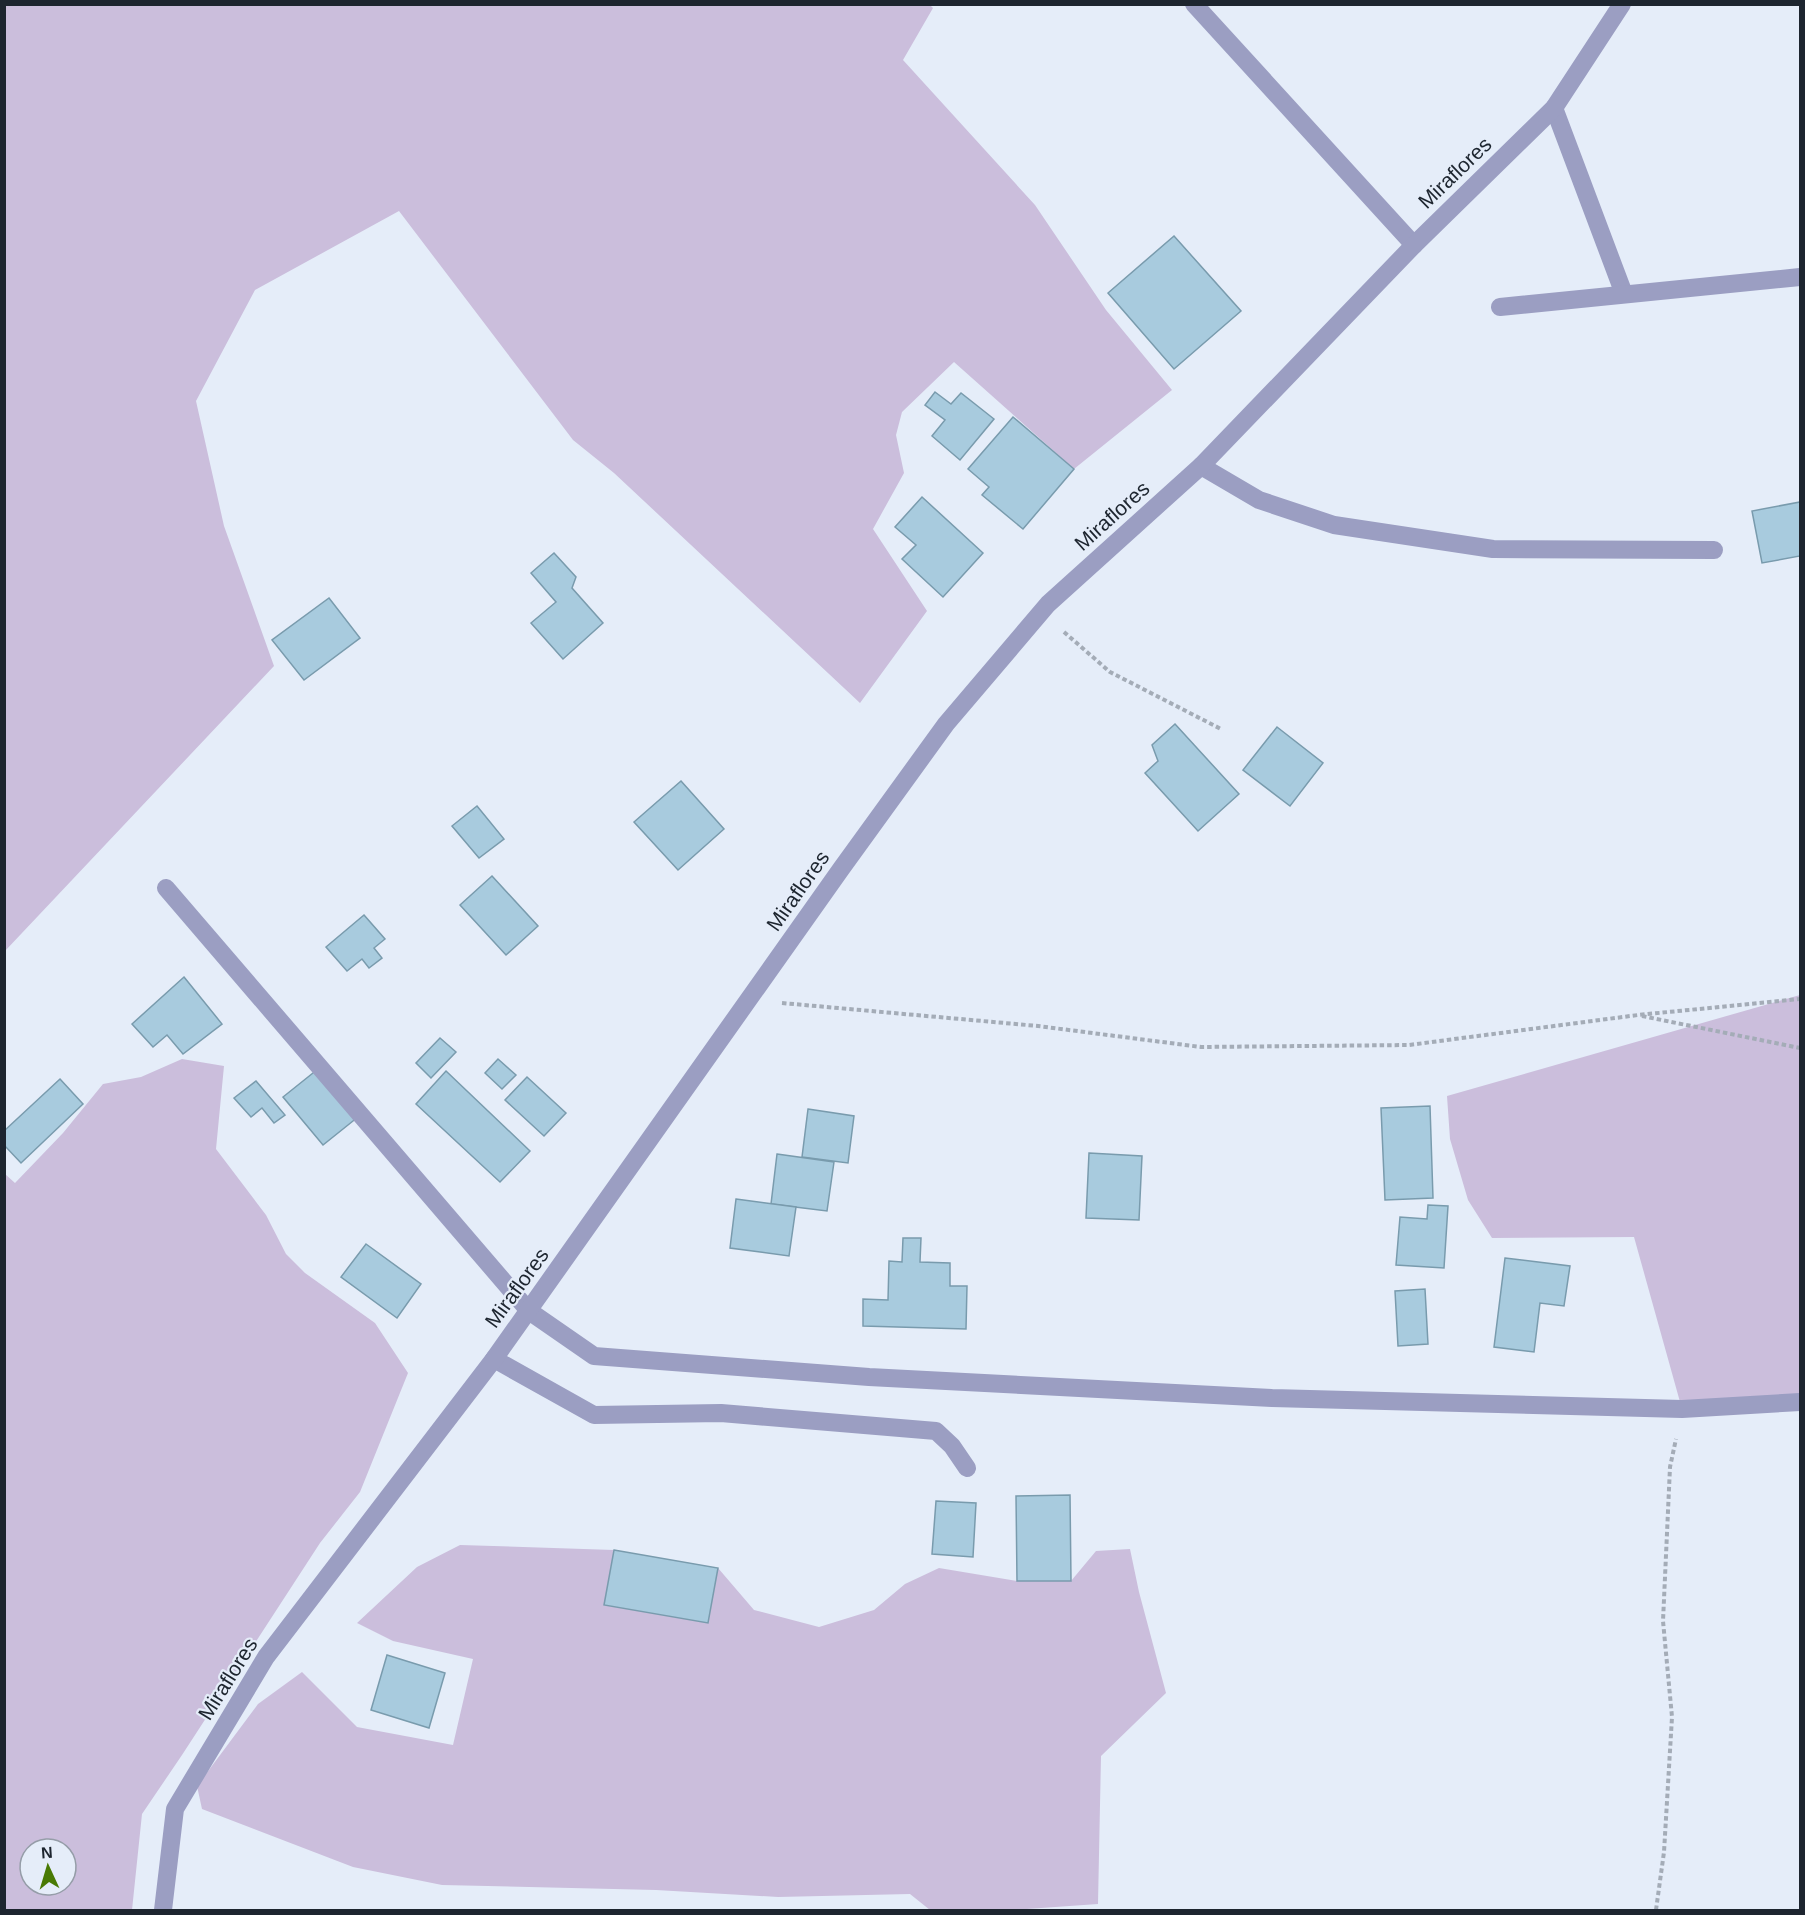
<svg xmlns="http://www.w3.org/2000/svg" width="1805" height="1915" viewBox="0 0 1805 1915" font-family="Arial,sans-serif">
	<style>
		.green { fill: #cbbedc; fill-rule: evenodd }
		.building { fill: #a8cbde; stroke: #799bad; stroke-width: 1.5 }
		.lines { fill: none; stroke-linecap: round; stroke-linejoin: round }
		.path { stroke: #a4acb7; stroke-width: 4; stroke-dasharray: 4.5 3; stroke-linecap: butt }
		.minor { stroke: #9b9ec2; stroke-width: 18 }
		.labels { text-anchor: middle; stroke-width: 4.5; stroke-linejoin: round; paint-order: stroke }
		.street-label { font-size: 21px; fill: #1d252f; stroke: #e5edf9 }
	</style>
	<rect width="100%" height="100%" fill="#e5edf9"/>
	<g class="green">
		<path d="M5,5H930L933,8L903,60L1035,205L1106,310L1172,390L1074,469L954,362L902,412L896,435L904,473L873,529L927,611L860,703L614,473L573,440L399,211L255,290L196,401L224,526L274,666L5,951Z"/>
		<path d="M1800,995V1402L1682,1409L1634,1237L1492,1238L1468,1200L1450,1139L1447,1096Z"/>
		<path d="M182,1059L224,1066L216,1149L266,1215L286,1254L305,1273L375,1323L408,1373L360,1492L320,1543L182,1755L142,1814L132,1910H5V1174L15,1183L63,1133L103,1084L141,1077ZM30,1849H66V1885H30Z"/>
		<path d="M460,1545L614,1550L604,1605L708,1623L718,1568L754,1610L819,1627L874,1610L905,1584L939,1568L1017,1581H1071L1096,1551L1130,1549L1139,1592L1166,1693L1101,1756L1098,1904L1013,1910H930L910,1894L778,1897L656,1890L442,1885L353,1867L202,1809L197,1786L258,1704L302,1672L357,1727L453,1745L473,1659L393,1641L357,1623L417,1567Z"/>
	</g>
	<g class="building">
		<path d="M1174,236L1241,311L1174,369L1108,293Z"/>
		<path d="M935,392L951,404L961,393L994,419L960,460L932,436L945,420L925,405Z"/>
		<path d="M1013,417L1074,469L1023,529L982,495L989,487L968,469Z"/>
		<path d="M922,497L983,553L943,597L902,559L916,545L895,527Z"/>
		<path d="M1800,502V556L1762,563L1752,511Z"/>
		<path d="M554,553L576,577L572,588L603,623L563,659L531,623L556,602L531,573Z"/>
		<path d="M329,598L360,638L304,680L272,640Z"/>
		<path d="M1175,724L1239,794L1198,831L1145,773L1158,761L1152,745Z"/>
		<path d="M1277,727L1323,763L1290,806L1243,770Z"/>
		<path d="M681,781L724,829L678,870L634,822Z"/>
		<path d="M477,806L504,839L479,858L452,826Z"/>
		<path d="M492,876L538,926L506,955L460,905Z"/>
		<path d="M364,915L385,939L374,948L382,958L369,968L362,959L347,971L326,947Z"/>
		<path d="M184,977L222,1024L183,1054L167,1035L153,1047L132,1024Z"/>
		<path d="M440,1038L456,1052L431,1078L416,1063Z"/>
		<path d="M498,1059L516,1075L502,1089L485,1073Z"/>
		<path d="M318,1069L358,1117L323,1145L283,1097Z"/>
		<path d="M446,1071L530,1151L500,1182L416,1104Z"/>
		<path d="M527,1077L566,1113L544,1136L505,1100Z"/>
		<path d="M60,1079L83,1104L21,1163L4,1145V1131Z"/>
		<path d="M256,1081L285,1115L274,1123L262,1108L251,1117L234,1098Z"/>
		<path d="M1430,1106L1433,1198L1385,1200L1381,1108Z"/>
		<path d="M808,1109L854,1116L848,1163L802,1157Z"/>
		<path d="M1089,1153L1142,1156L1139,1220L1086,1218Z"/>
		<path d="M777,1154L834,1162L827,1211L771,1204Z"/>
		<path d="M736,1199L796,1207L789,1256L730,1248Z"/>
		<path d="M1428,1205L1448,1206L1444,1268L1396,1265L1400,1217L1427,1219Z"/>
		<path d="M903,1238H921L920,1262L950,1263V1286H967L966,1329L863,1326V1299L888,1300L889,1261L902,1262Z"/>
		<path d="M366,1244L421,1284L397,1318L341,1277Z"/>
		<path d="M1505,1258L1570,1266L1564,1306L1540,1303L1534,1352L1494,1347Z"/>
		<path d="M1425,1289L1428,1344L1398,1346L1395,1291Z"/>
		<path d="M1070,1495L1071,1581H1017L1016,1496Z"/>
		<path d="M936,1501L976,1503L973,1557L932,1554Z"/>
		<path d="M614,1550L718,1568L708,1623L604,1605Z"/>
		<path d="M387,1655L445,1673L429,1728L371,1710Z"/>
	</g>
	<g class="lines">
		<g class="path">
			<path d="M1064,632L1110,672L1221,729"/>
			<path d="M782,1003L1038,1026L1201,1047L1409,1045L1638,1015L1800,999"/>
			<path d="M1642,1016L1800,1048"/>
			<path d="M1656,1910L1664,1852L1672,1717L1663,1621L1670,1467L1676,1439"/>
		</g>
		<g class="minor">
			<path d="M1194,4L1414,245"/>
			<path d="M1554,108L1624,294"/>
			<path d="M1500,307L1800,277"/>
			<path d="M1201,466L1259,500L1334,525L1493,549L1714,550"/>
			<path d="M166,888L529,1311L594,1356L869,1377L1272,1398L1682,1409L1800,1402"/>
			<path d="M494,1359L594,1415L721,1413L936,1431L952,1446L967,1468"/>
			<path d="M163,1910L175,1809L266,1657L494,1359L841,869L946,724L1048,604L1201,466L1414,245L1554,108L1622,4"/>
		</g>
	</g>
	<g class="labels">
		<g class="street-label">
			<text transform="translate(1455 173) rotate(-44)" y="7">Miraflores</text>
			<text transform="translate(1112 516) rotate(-42)" y="7">Miraflores</text>
			<text transform="translate(798 891) rotate(-55)" y="7">Miraflores</text>
			<text transform="translate(517 1288) rotate(-54)" y="7">Miraflores</text>
			<text transform="translate(228 1679) rotate(-58)" y="7">Miraflores</text>
		</g>
	</g>
	<rect width="1805" height="1915" fill="none" stroke="#1d252f" stroke-width="12"/>
	<g transform="translate(48 1867) rotate(356)"><circle r="28" fill="#e5edf9" stroke="#959da8" stroke-width="1.5"/>
	<path d="M0-4.5L10 22L0 15L-10 22Z" fill="#497a04"/>
	<text y="-9" font-size="16" font-weight="bold" text-anchor="middle" fill="#1d252f">N</text>
	</g>
</svg>
